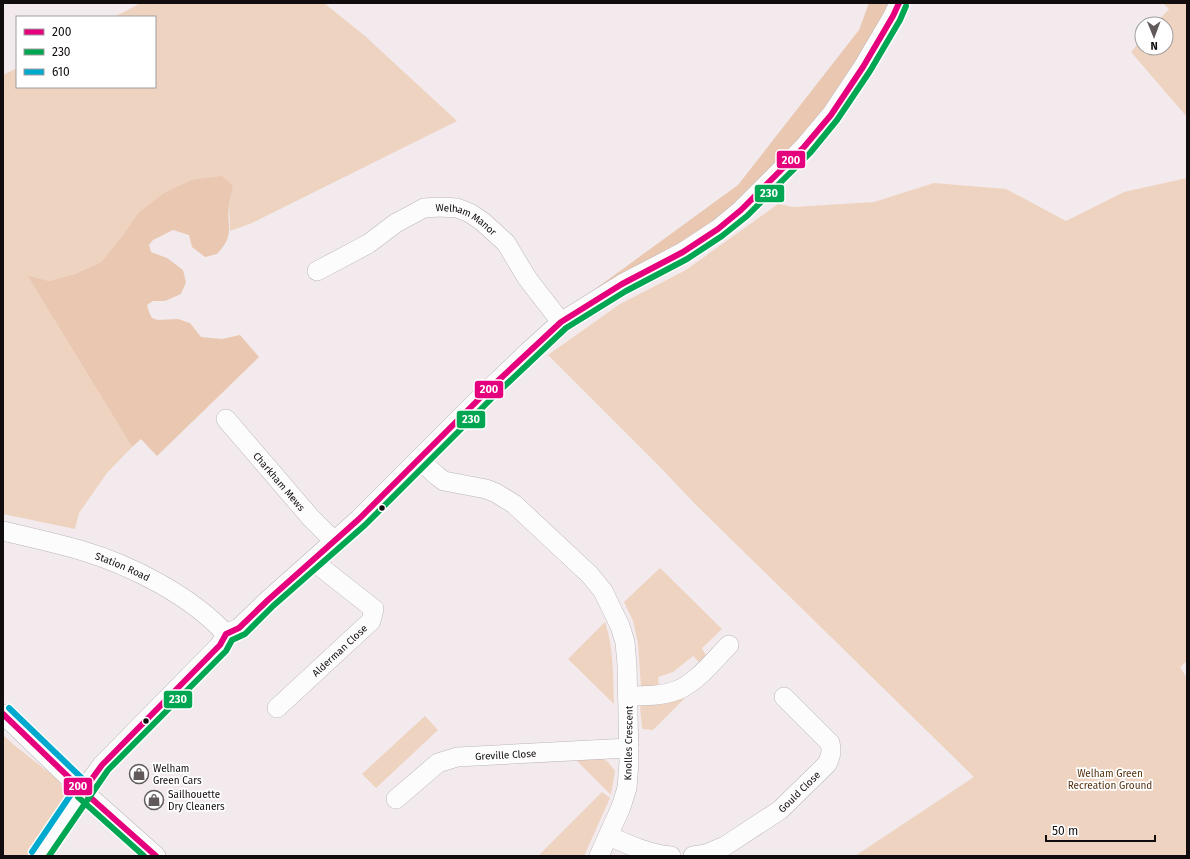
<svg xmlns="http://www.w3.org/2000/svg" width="1190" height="859" viewBox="0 0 1190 859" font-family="'Fira Sans',sans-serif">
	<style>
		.green { fill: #efd3c1 }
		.forest { fill: #e9c7b0 }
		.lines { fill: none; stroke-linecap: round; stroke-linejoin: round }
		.minor-casing { stroke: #bcb6b8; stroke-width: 20 }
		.minor { stroke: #fdfcfc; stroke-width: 19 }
		.bus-1-casing { stroke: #fff; stroke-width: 9 }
		.bus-2-casing { stroke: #fff; stroke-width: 9 }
		.bus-3-casing { stroke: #fff; stroke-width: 9 }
		.bus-1 { stroke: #e5007d; stroke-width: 6 }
		.bus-2 { stroke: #00a651; stroke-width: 6 }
		.bus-3 { stroke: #00a9ce; stroke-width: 6 }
		.bus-dot { fill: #110c0d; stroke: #fff; stroke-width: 1.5 }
		.labels { text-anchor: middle; stroke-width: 3.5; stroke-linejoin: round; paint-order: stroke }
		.street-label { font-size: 10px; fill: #110c0d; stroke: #fff }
		.poi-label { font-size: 10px; fill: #110c0d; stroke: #fff; text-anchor: start }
		.park-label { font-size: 10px; fill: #54300d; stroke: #fff }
		.line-badge { stroke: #fff; stroke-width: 1.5 }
		.badge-label { font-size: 11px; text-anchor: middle; font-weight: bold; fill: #fff }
	</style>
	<rect width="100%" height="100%" fill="#f2eaec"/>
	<g class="green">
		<path d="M141,3H324L365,36L457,121L252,223L230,231L229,205L233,186L138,213L123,235L101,262L75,274L49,281L27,275L132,447L107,473L79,513L75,529L3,514V75L17,68V87H155V17H114Z"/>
		<path d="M1163,3H1187V117L1131,52L1142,39V48H1166V24H1155L1169,9Z"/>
		<path d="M1187,178V661L1180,667L1187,678V856H855L974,777L695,504L661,468L548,355L620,304L686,270L778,204L793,207L874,202L934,183L1006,189L1066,221L1124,192Z"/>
		<path d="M660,568L722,629L702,648L706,656L700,663L693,656L673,672L658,677L659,688L641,687L638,643L633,621L624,602Z"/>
		<path d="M605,622C614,649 613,676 614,704L568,659Z"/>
		<path d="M684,697V699L653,730L643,729L642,727L640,707L642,705Z"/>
		<path d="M425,716L438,730L376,788L362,774Z"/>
		<path d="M3,735L14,745L57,779C65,789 66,797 60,808L27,856H3Z"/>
		<path d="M602,758L608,762L615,771L611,795L575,759Z"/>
		<path d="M602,792L610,798L584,856H538Z"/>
	</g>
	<g class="forest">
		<path d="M869,3H893L887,16L804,142L755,189L693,238L587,295L738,185L859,30Z"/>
		<path d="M222,176L233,186C232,192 230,199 229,205C226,229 236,233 217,254L205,257L192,247L189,235L173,230L153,240L149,245L151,252L167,258L183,270L186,282L181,294L165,301H153L147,305L149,312L152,318L158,320L178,319L190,323L201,337L222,339L240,335L259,357L157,456L141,439L132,447L27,275L49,281L75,274L101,262L123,235L138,213L164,193L192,180Z"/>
	</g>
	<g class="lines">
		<defs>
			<g id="minor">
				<path id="s1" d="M317,271L368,244L396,223L424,208L440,207L457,208L470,213L483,222L506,243L527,278L561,322"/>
				<path id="s2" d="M226,419L311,518L334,541"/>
				<path d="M419,459L437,476L444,481L486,489L496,493L514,504L590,575L603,591L620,626L625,642L627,665L629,762L627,788L621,807L599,856"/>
				<path id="s3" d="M3,531C29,537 55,543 80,550C131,565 190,595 226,634"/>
				<path d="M628,696C644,696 662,696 678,690C698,681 714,660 729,645"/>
				<path id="s4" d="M277,708L371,621L374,609L313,561"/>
				<path d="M3,714L83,791L156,856"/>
				<path id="s5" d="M396,799L438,763L457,757L629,748"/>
				<path d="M609,836C629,845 649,854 671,856"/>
				<path d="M39,856L83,791L102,765L220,645L226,634L239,628L268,600L359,519L487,391L529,351L561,322L622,284L683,252L718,229L741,210L804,147L831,115L863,67L893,16L899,3"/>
				<path id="s6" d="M693,856L706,854L725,846L780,810L827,764C831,756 832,751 830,743L784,697"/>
			</g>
		</defs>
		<use href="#minor" class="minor-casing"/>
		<use href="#minor" class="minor"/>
		<defs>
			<g id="bus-1">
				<path d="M3,714L83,791L156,856"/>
				<path d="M83,791L102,765L220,645L226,634L239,628L268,600L359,519L487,391L561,322L622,284L683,252L718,229L741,210L804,147L831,115L863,67L893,16L899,3"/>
			</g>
			<g id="bus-2">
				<path d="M78,797L144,856"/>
				<path d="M49,856L108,770L226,651L232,640L245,634L273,606L365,525L493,397L566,328L626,291L687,259L722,236L747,216L810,153L837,120L870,71L900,20L906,6"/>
			</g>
			<g id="bus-3">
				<path d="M9,708L89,785"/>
				<path d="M32,852L76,787"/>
			</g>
		</defs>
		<use href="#bus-1" class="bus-1-casing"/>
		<use href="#bus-2" class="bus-2-casing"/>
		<use href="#bus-3" class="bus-3-casing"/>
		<use href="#bus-1" class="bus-1"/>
		<use href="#bus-2" class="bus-2"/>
		<use href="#bus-3" class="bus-3"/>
	</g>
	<defs>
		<symbol id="shop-ring" viewBox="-11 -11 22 22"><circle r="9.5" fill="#fff" stroke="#605a5b" stroke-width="1.5"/><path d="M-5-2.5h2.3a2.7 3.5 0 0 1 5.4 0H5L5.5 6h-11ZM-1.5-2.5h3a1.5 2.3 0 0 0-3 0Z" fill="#605a5b"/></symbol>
	</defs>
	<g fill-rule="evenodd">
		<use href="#shop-ring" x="128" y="763" width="22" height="22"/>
		<use href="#shop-ring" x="143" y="789" width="22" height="22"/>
	</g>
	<g class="bus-dot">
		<circle cx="382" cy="508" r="3.5"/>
		<circle cx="146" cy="721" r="3.5"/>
	</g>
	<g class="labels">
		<g class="street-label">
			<text dy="4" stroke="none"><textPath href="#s1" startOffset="170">Welham Manor</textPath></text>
			<text dy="4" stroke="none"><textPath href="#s2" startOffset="82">Charkham Mews</textPath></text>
			<text dy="4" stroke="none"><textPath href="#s3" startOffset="125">Station Road</textPath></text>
			<text dy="4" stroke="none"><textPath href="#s4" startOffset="85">Alderman Close</textPath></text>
			<text transform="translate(628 743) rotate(-89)" y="4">Knolles Crescent</text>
			<text dy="4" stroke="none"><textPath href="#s5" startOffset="124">Greville Close</textPath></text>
			<text dy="4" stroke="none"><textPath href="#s6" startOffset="126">Gould Close</textPath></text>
		</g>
		<g class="poi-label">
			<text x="153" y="772">Welham<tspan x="153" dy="12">Green Cars</tspan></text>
			<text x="168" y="798">Sailhouette<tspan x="168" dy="12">Dry Cleaners</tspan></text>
		</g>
		<g class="park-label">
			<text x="1110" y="777">Welham Green<tspan x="1110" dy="12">Recreation Ground</tspan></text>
		</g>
	</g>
	<g class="line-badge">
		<rect x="776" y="150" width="30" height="19" rx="4" fill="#e5007d"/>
		<rect x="754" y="184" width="31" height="19" rx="4" fill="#00a651"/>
		<rect x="474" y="380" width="30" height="19" rx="4" fill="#e5007d"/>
		<rect x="456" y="410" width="30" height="19" rx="4" fill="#00a651"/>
		<rect x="163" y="690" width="30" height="19" rx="4" fill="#00a651"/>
		<rect x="63" y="777" width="30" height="19" rx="4" fill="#e5007d"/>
	</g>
	<g class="badge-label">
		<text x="791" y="164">200</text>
		<text x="769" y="197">230</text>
		<text x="489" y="393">200</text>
		<text x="471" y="423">230</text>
		<text x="178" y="703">230</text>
		<text x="78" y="790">200</text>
	</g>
	<rect width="1190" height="859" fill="none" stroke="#110c0d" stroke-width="8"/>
	<rect x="16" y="16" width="140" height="72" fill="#ffffff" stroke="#a09e9e"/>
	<rect x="24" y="29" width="20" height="6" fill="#e5007d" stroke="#a09e9e"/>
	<text x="52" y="36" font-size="12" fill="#110c0d">200</text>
	<rect x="24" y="49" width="20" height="6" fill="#00a651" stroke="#a09e9e"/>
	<text x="52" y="56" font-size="12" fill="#110c0d">230</text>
	<rect x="24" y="69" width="20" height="6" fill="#00a9ce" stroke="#a09e9e"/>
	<text x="52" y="76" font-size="12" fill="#110c0d">610</text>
	<g transform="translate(1154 36) rotate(179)"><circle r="19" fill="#ffffff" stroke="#a09e9e"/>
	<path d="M0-3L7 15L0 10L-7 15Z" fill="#605a5b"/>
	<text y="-6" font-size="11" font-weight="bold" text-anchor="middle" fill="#110c0d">N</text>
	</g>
	<path d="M1046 835v6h109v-6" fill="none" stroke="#110c0d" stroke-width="2"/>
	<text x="1052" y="835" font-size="12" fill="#110c0d" stroke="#ffffff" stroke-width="3" paint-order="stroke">50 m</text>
</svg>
